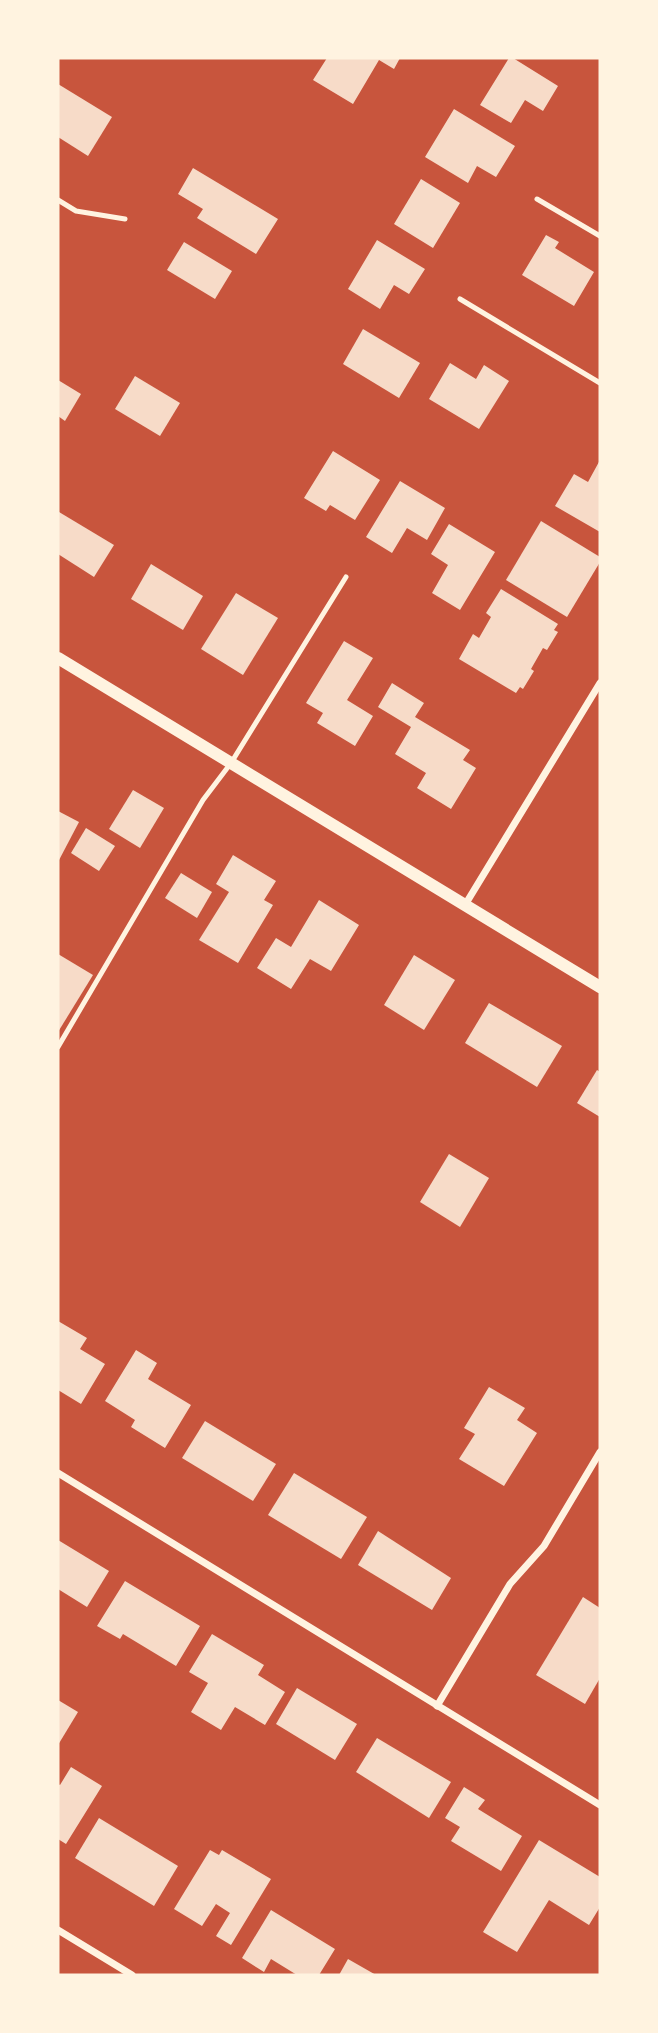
<svg xmlns="http://www.w3.org/2000/svg" width="658" height="2033" viewBox="0 0 658 2033" font-family="Inter,sans-serif">
	<style>
		.building { fill: #f7dbc8 }
		.lines { fill: none; stroke-linecap: round; stroke-linejoin: round }
		.service { stroke: #fff3e0; stroke-width: 5 }
		.minor { stroke: #fff3e0; stroke-width: 7 }
		.tertiary { stroke: #fff3e0; stroke-width: 12 }
	</style>
	<rect width="100%" height="100%" fill="#c8553d"/>
	<g class="building">
		<path d="M327,58H400L394,69L379,60L353,104L313,80Z"/>
		<path d="M509,58H513L558,86L543,111L525,100L511,123L480,105Z"/>
		<path d="M58,84L112,117L88,156L58,137Z"/>
		<path d="M454,109L515,146L496,177L477,166L468,183L425,157Z"/>
		<path d="M193,168L278,219L256,254L197,218L203,209L178,194Z"/>
		<path d="M421,179L460,203L433,248L394,224Z"/>
		<path d="M546,235L559,242L555,248L594,272L574,306L522,275Z"/>
		<path d="M377,240L425,269L409,294L394,285L380,309L348,289Z"/>
		<path d="M184,242L232,271L215,299L167,270Z"/>
		<path d="M363,329L420,363L399,398L343,364Z"/>
		<path d="M450,363L476,379L484,365L509,381L479,429L429,399Z"/>
		<path d="M135,376L180,403L160,436L115,409Z"/>
		<path d="M58,380L81,394L65,421L58,416Z"/>
		<path d="M333,451L380,480L355,520L330,505L326,511L304,498Z"/>
		<path d="M600,460V532L555,506L574,474L588,482Z"/>
		<path d="M400,481L445,508L427,540L407,528L392,553L366,537Z"/>
		<path d="M59,512L114,545L94,577L58,554Z"/>
		<path d="M541,521L600,557V562L567,617L506,580Z"/>
		<path d="M449,524L495,552L460,610L432,593L448,565L431,554Z"/>
		<path d="M151,564L203,596L183,630L131,599Z"/>
		<path d="M501,589L558,624L554,630L558,632L547,650L543,648L531,669L534,671L523,689L520,687L516,693L459,659L473,634L479,638L491,617L486,613Z"/>
		<path d="M236,593L278,618L243,675L201,649Z"/>
		<path d="M344,641L373,658L347,700L373,716L355,746L317,723L323,713L306,703Z"/>
		<path d="M392,683L424,703L415,717L470,750L463,760L476,768L451,809L417,788L426,773L395,754L411,727L378,707Z"/>
		<path d="M133,790L164,808L140,848L109,829Z"/>
		<path d="M58,811L79,822L58,862Z"/>
		<path d="M86,828L115,846L99,871L71,853Z"/>
		<path d="M233,855L276,881L264,900L273,905L238,963L199,940L229,892L216,884Z"/>
		<path d="M181,873L212,892L197,918L165,898Z"/>
		<path d="M319,900L359,925L331,971L310,959L291,989L257,968L276,938L291,947Z"/>
		<path d="M58,954L93,975L58,1032Z"/>
		<path d="M414,955L455,980L424,1030L384,1005Z"/>
		<path d="M489,1003L562,1046L537,1087L465,1043Z"/>
		<path d="M597,1070L600,1072V1117L577,1103Z"/>
		<path d="M449,1154L489,1178L460,1227L420,1202Z"/>
		<path d="M58,1321L87,1338L80,1349L105,1364L81,1404L58,1390Z"/>
		<path d="M136,1350L157,1363L148,1379L191,1405L165,1448L131,1427L135,1420L105,1401Z"/>
		<path d="M489,1387L525,1408L517,1420L537,1433L504,1486L459,1459L475,1434L464,1428Z"/>
		<path d="M205,1421L276,1464L253,1501L182,1458Z"/>
		<path d="M294,1473L367,1517L341,1559L268,1515Z"/>
		<path d="M378,1531L451,1578L432,1610L358,1565Z"/>
		<path d="M58,1540L109,1571L87,1607L58,1589Z"/>
		<path d="M125,1581L200,1626L176,1666L123,1634L120,1639L97,1626Z"/>
		<path d="M583,1597L600,1608V1678L585,1704L536,1675Z"/>
		<path d="M212,1634L264,1665L258,1675L285,1692L265,1725L235,1707L221,1730L191,1712L208,1683L189,1672Z"/>
		<path d="M297,1688L357,1724L335,1760L276,1724Z"/>
		<path d="M58,1700L78,1712L58,1745Z"/>
		<path d="M377,1738L451,1782L429,1818L356,1772Z"/>
		<path d="M71,1767L102,1786L66,1844L58,1839V1784L60,1785Z"/>
		<path d="M464,1787L485,1800L478,1809L522,1836L501,1871L451,1841L460,1827L445,1818Z"/>
		<path d="M99,1818L178,1866L154,1906L75,1858Z"/>
		<path d="M539,1840L600,1877V1907L589,1925L549,1900L517,1952L483,1932Z"/>
		<path d="M210,1850L219,1855L222,1850L271,1879L231,1945L216,1936L230,1913L216,1904L202,1926L174,1909Z"/>
		<path d="M271,1910L335,1949L319,1975H297L271,1959L264,1972L242,1958Z"/>
		<path d="M348,1959L376,1975H339Z"/>
	</g>
	<g class="lines">
		<g class="service">
			<path d="M537,199L600,236"/>
			<path d="M58,200L76,211L125,219"/>
			<path d="M460,299L600,383"/>
			<path d="M58,1047L203,800L231,763L346,577"/>
		</g>
		<g class="minor">
			<path d="M465,905L600,683"/>
			<path d="M58,1473L600,1805"/>
			<path d="M437,1706L510,1584L544,1546L600,1452"/>
			<path d="M58,1930L132,1975"/>
		</g>
		<path class="tertiary" d="M58,658L600,987"/>
	</g>
	<rect width="658" height="2033" fill="none" stroke="#fff3e0" stroke-width="119"/>
</svg>
